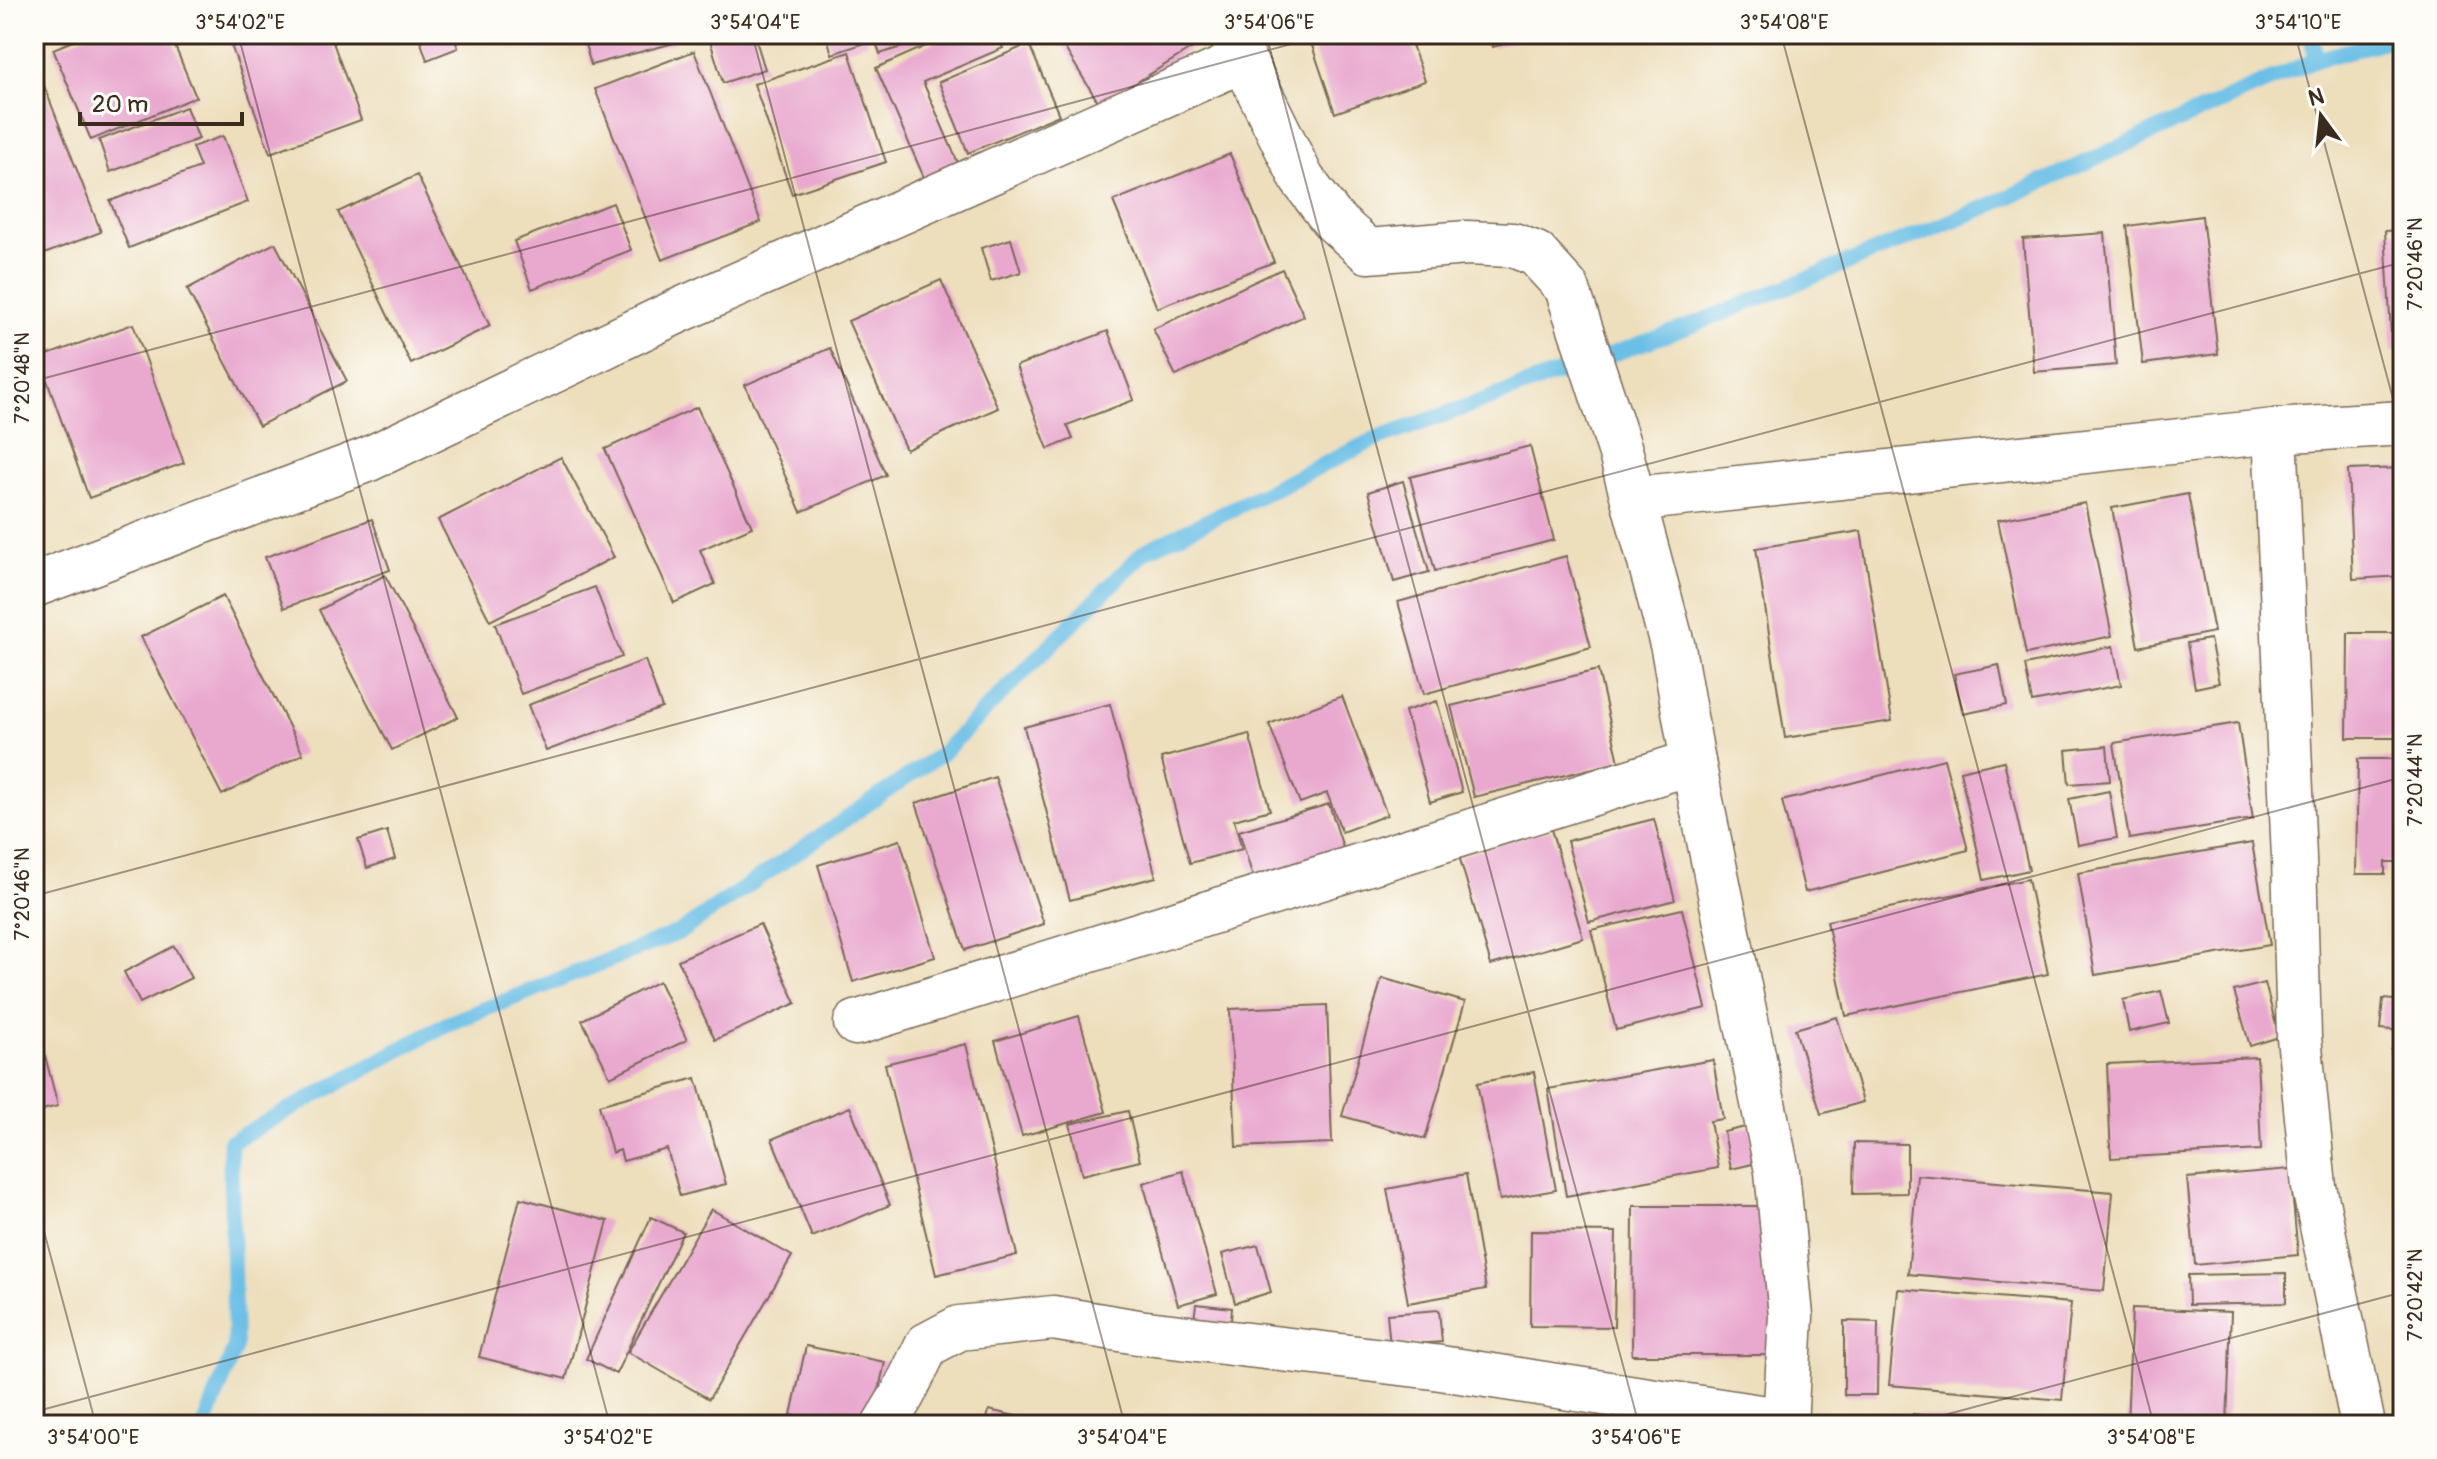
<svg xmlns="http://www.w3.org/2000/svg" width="2437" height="1459" viewBox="0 0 2437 1459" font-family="Pangolin,sans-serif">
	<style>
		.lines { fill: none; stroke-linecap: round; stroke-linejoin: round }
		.stream { stroke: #6abfe6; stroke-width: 16 }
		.building { fill: #e9a9cf }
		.minor-casing { stroke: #796955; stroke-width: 47 }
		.minor { stroke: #fff; stroke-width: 44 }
		.ticks { fill: none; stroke: #3b2a1e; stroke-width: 2; stroke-opacity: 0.45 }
		.neatline { fill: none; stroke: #3b2a1e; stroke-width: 3 }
		.ticks-label { font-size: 20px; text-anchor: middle; fill: #3b2a1e }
	</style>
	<rect width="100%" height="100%" fill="#fdfcf7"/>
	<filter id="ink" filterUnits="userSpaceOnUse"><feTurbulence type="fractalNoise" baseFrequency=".0125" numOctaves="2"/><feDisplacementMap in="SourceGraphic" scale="16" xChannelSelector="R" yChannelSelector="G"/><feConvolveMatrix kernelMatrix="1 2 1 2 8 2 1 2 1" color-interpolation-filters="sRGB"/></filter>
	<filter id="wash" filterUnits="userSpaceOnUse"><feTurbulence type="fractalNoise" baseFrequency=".006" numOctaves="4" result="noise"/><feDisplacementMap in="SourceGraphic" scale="32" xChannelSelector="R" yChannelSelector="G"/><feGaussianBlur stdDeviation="1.8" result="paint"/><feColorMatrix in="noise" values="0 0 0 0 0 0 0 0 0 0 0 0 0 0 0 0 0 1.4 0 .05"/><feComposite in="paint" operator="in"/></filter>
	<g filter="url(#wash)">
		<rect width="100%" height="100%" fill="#eddebc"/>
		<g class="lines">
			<g class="stream">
				<path d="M2312,34L2315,60"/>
				<path d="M205,1425L235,1347L230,1142L447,1024L680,932L941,754L1145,551L1374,440L1690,326L1986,207L2315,60L2403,36"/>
			</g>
		</g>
		<g id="blocks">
			<g class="building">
				<path d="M90,34H170L196,97L91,140L53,49Z"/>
				<path d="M227,34H330L361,120L270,153Z"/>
				<path d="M418,34H453L458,48L427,60Z"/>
				<path d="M582,34H672L674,43L591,65Z"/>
				<path d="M708,34H754L765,69L723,83Z"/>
				<path d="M826,34H865L868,42L832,54Z"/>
				<path d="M873,34H938V35L880,54Z"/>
				<path d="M953,34H997L1003,48L923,82L959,165L925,180L876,68Z"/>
				<path d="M1056,34H1201L1205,40L1100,105Z"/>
				<path d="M1308,34H1408L1425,81L1335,113Z"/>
				<path d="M1489,34H1525L1526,37L1493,47Z"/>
				<path d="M1029,44L1059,115L968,153L939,82Z"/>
				<path d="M694,51L761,222L662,260L595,89Z"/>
				<path d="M849,52L886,162L792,194L754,84Z"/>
				<path d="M34,60L101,232L34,258Z"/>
				<path d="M186,107L199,139L110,172L99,140Z"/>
				<path d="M223,136L248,202L129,248L110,201L200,167L192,147Z"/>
				<path d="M1230,154L1274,262L1157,308L1113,201Z"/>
				<path d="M417,175L490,326L411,364L338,212Z"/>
				<path d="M613,203L631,250L532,289L514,241Z"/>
				<path d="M2202,216L2218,354L2143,364L2127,226Z"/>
				<path d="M2403,230V350L2392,351L2385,231Z"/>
				<path d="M2105,233L2116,365L2034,372L2023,239Z"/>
				<path d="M1011,239L1021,272L991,281L981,248Z"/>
				<path d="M275,243L347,381L259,426L187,289Z"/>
				<path d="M1282,269L1304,316L1176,376L1153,329Z"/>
				<path d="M941,280L998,408L906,450L848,321Z"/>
				<path d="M133,324L184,463L89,498L39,358Z"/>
				<path d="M1108,331L1134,400L1067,425L1073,439L1048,449L1016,366Z"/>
				<path d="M830,348L886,475L801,512L745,385Z"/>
				<path d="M697,407L752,527L700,550L715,584L674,603L605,449Z"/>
				<path d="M1530,446L1554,540L1435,571L1410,477Z"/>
				<path d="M561,457L614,557L490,621L438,520Z"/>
				<path d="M2403,468V576L2353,579L2348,470Z"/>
				<path d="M1403,481L1429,572L1394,582L1368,492Z"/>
				<path d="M2188,494L2214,632L2138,647L2112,508Z"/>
				<path d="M2085,503L2112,636L2026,654L1998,520Z"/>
				<path d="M372,519L390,570L284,608L265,557Z"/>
				<path d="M1861,531L1892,721L1785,738L1756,548Z"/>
				<path d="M1566,556L1591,647L1424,694L1398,602Z"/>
				<path d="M385,575L458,717L392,750L319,610Z"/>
				<path d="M595,587L622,657L521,694L495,624Z"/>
				<path d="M223,596L303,754L222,795L141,637Z"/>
				<path d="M2348,633H2403V738H2347Z"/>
				<path d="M2210,639L2219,683L2195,688L2187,643Z"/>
				<path d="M2113,646L2121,685L2032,702L2025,665Z"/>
				<path d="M645,660L662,708L546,751L528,705Z"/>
				<path d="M1999,665L2007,705L1963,714L1954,674Z"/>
				<path d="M1598,670L1619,762L1474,797L1451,706Z"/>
				<path d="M1342,696L1387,815L1342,832L1327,793L1300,803L1269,724Z"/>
				<path d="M1437,701L1462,792L1430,802L1405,711Z"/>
				<path d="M1110,704L1156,877L1070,900L1024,727Z"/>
				<path d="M2238,723L2253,819L2129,839L2114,743Z"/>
				<path d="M1249,734L1270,810L1234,820L1242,849L1190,863L1161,758Z"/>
				<path d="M2107,746L2110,781L2069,784L2066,750Z"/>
				<path d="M1944,759L1968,850L1805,892L1782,801Z"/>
				<path d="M2358,759H2403V862H2385V874H2356Z"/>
				<path d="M2004,761L2029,870L1984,880L1960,771Z"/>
				<path d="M995,777L1044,924L965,950L916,803Z"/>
				<path d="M2109,791L2117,838L2078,845L2069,799Z"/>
				<path d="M1329,804L1346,857L1255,884L1239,831Z"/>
				<path d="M1654,819L1675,900L1589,922L1567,841Z"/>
				<path d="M1551,829L1583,938L1491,965L1459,856Z"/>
				<path d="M387,831L395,859L367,868L358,840Z"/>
				<path d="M900,840L935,957L853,982L818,865Z"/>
				<path d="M2252,843L2270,945L2095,975L2078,873Z"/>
				<path d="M2028,879L2048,974L1846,1016L1827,921Z"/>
				<path d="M1682,909L1706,1008L1616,1030L1591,930Z"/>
				<path d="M760,924L796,1003L715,1040L678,960Z"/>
				<path d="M174,946L191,978L140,1003L124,972Z"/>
				<path d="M1382,978L1465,1002L1425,1139L1342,1116Z"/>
				<path d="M659,981L687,1040L610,1077L582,1020Z"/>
				<path d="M2265,983L2279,1037L2250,1046L2234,991Z"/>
				<path d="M2161,991L2169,1023L2129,1032L2123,1000Z"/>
				<path d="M2383,999L2403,1001V1031L2380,1029Z"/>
				<path d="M1327,1005L1332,1143L1236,1147L1230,1009Z"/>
				<path d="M34,1013L58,1106L34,1112Z"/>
				<path d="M1079,1016L1106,1112L1022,1136L995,1041Z"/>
				<path d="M1837,1017L1863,1102L1821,1114L1795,1029Z"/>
				<path d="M966,1044L1017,1255L936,1275L885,1064Z"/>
				<path d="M2403,1048V1127H2401L2391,1050Z"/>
				<path d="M2257,1057L2261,1150L2111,1158L2107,1064Z"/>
				<path d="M1713,1060L1723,1119L1710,1121L1718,1168L1566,1196L1548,1089Z"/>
				<path d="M1534,1072L1556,1190L1500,1200L1477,1083Z"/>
				<path d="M696,1078L726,1184L680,1196L667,1149L623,1161L620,1150L612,1153L599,1105Z"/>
				<path d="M850,1107L890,1205L812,1237L772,1139Z"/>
				<path d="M1128,1111L1140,1161L1082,1175L1070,1124Z"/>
				<path d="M1750,1126L1757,1163L1731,1169L1724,1132Z"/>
				<path d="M1854,1143L1907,1144V1193L1853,1194Z"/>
				<path d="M2290,1169L2298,1255L2195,1265L2187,1178Z"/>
				<path d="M1183,1171L1217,1294L1178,1305L1143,1183Z"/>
				<path d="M1466,1174L1486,1289L1408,1303L1387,1189Z"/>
				<path d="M1917,1175L2113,1192L2104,1291L1908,1274Z"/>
				<path d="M520,1198L608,1221L566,1379L479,1357Z"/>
				<path d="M1633,1206H1772V1355H1632Z"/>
				<path d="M711,1209L792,1256L709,1399L628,1352Z"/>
				<path d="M651,1217L683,1232L616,1374L586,1359Z"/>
				<path d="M1531,1231L1616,1232L1614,1327L1530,1326Z"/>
				<path d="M1258,1245L1271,1292L1235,1303L1222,1254Z"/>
				<path d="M2286,1273V1303L2189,1305L2188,1275Z"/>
				<path d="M1898,1289L2071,1303L2062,1400L1889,1385Z"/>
				<path d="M1196,1304L1232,1308L1230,1332L1193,1328Z"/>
				<path d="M2132,1308L2231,1312L2227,1425H2127Z"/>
				<path d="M1439,1310L1442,1342L1390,1346L1387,1314Z"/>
				<path d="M1844,1321L1878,1322L1877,1395H1844Z"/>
				<path d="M806,1346L885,1362L871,1425H840L791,1415Z"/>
				<path d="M989,1410L1049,1424V1425H986Z"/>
				<path d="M1913,1414L1973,1423V1425H1911Z"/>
			</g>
		</g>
	</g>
	<g filter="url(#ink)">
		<use href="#blocks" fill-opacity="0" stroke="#796955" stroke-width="2"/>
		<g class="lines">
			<defs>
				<g id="minor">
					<path d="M1231,34L1302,179L1333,220L1368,251L1467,243L1513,245L1536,254L1567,288L1620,450L1673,648L1693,762L1777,1171L1791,1316L1785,1425"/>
					<path d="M2275,431L2294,858L2299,1037L2314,1187L2363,1425"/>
					<path d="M1634,499L2275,431L2403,423"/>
					<path d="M34,585L369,459L676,312L1243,60"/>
					<path d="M856,1023L1693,762"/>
					<path d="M884,1425L903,1394L927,1345L959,1328L1053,1318L1138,1332L1434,1367L1786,1421"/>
				</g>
			</defs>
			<use href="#minor" class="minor-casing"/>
			<use href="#minor" class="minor"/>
		</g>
	</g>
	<path class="ticks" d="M238,34L610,1425M752,34L1125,1425M1266,34L1639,1425M1781,34L2154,1425M2295,34L2403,436M34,381L1329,34M34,896L2403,262M34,1194L96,1425M34,1412L2403,777M1907,1425L2403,1292"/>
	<rect width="2437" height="1459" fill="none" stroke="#fdfcf7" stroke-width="88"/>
	<g transform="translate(2321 116) rotate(345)" stroke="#fdfcf7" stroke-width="6" paint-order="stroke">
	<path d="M0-6L14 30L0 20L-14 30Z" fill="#3b2a1e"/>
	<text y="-12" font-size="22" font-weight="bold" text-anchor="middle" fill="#3b2a1e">N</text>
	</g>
	<path d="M80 112v12h162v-12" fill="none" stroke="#3b2a1e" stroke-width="4"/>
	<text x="92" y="112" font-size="24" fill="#3b2a1e" stroke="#fdfcf7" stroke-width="6" paint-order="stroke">20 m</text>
	<rect x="44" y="44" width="2349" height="1371" class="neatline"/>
	<g class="ticks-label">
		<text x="240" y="29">3°54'02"E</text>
		<text x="755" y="29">3°54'04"E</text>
		<text x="1269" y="29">3°54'06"E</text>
		<text x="1784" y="29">3°54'08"E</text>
		<text x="2298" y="29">3°54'10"E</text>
		<text transform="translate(2415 264) rotate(-90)" y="7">7°20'46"N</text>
		<text transform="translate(22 378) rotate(-90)" y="7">7°20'48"N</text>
		<text transform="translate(2415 780) rotate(-90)" y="7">7°20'44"N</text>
		<text transform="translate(22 894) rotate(-90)" y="7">7°20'46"N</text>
		<text transform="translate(2415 1295) rotate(-90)" y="7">7°20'42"N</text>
		<text x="93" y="1444">3°54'00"E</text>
		<text x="608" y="1444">3°54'02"E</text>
		<text x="1122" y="1444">3°54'04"E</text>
		<text x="1636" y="1444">3°54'06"E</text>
		<text x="2151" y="1444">3°54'08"E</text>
	</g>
</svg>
